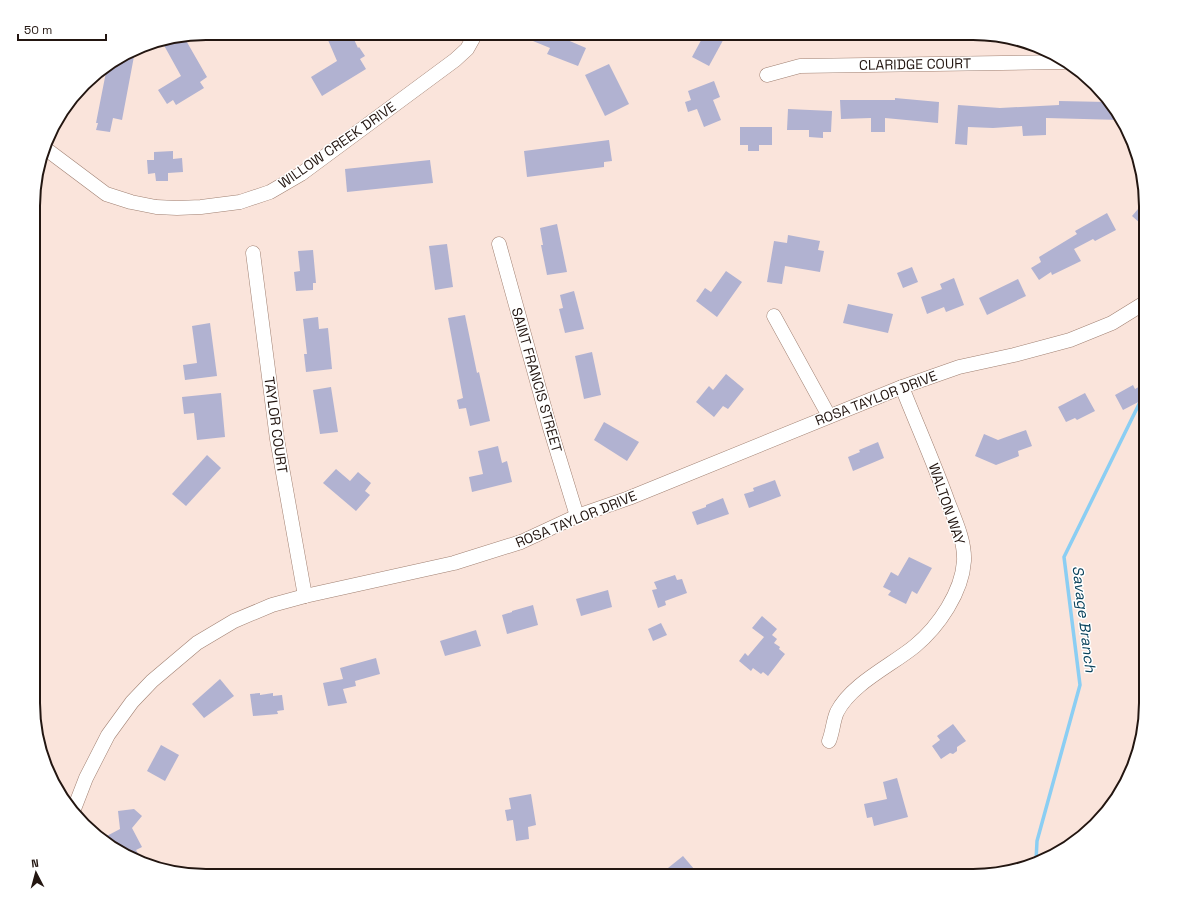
<svg xmlns="http://www.w3.org/2000/svg" width="1179" height="909" viewBox="0 0 1179 909" font-family="'Space Grotesk',sans-serif">
	<style>
		.lines { fill: none; stroke-linecap: round; stroke-linejoin: round }
		.stream { stroke: #8bcef3; stroke-width: 3.5 }
		.building { fill: #b1b2d1 }
		.minor-casing { stroke: #a08072; stroke-width: 15 }
		.minor { stroke: #fff; stroke-width: 14 }
		.labels { text-anchor: middle; stroke-width: 3; stroke-linejoin: round; paint-order: stroke }
		.street-label { font-size: 14px; fill: #231611; stroke: #fff }
		.water-label { font-size: 15px; font-style: italic; fill: #0b435c; stroke: #fff }
		.rim { fill: none; stroke: #231611; stroke-width: 2 }
	</style>
	<rect width="100%" height="100%" fill="#fae4db"/>
	<g class="lines">
		<path class="stream" d="M1036,861L1037,841L1080,685L1064,557L1142,398"/>
	</g>
	<g class="building">
		<path d="M325,33H351L358,48L359,47L365,56L360,59L366,69L322,96L311,77L337,61Z"/>
		<path d="M536,33H551L586,48L578,66L547,54L550,48L533,41Z"/>
		<path d="M705,33H727L709,66L692,57Z"/>
		<path d="M184,37L207,77L200,82L204,88L176,105L173,100L167,104L158,90L181,76L161,40Z"/>
		<path d="M135,51L122,120L113,118L110,132L96,130L98,123H96L107,67Z"/>
		<path d="M609,64L629,104L605,116L585,75Z"/>
		<path d="M714,81L720,97L713,100L721,120L704,127L697,109L688,112L685,102L691,100L688,91Z"/>
		<path d="M895,98L939,102L938,123L885,118V132H871V118L841,119L840,100H895Z"/>
		<path d="M1059,101L1107,102L1121,120L1046,118V135L1023,136L1022,126L993,128L968,127L967,145L955,144L958,105L1000,108L1059,105Z"/>
		<path d="M788,109L832,111L831,132H823V138L809,137V130H787Z"/>
		<path d="M740,127H772V145H759V151H748V145H740Z"/>
		<path d="M609,140L612,161L604,162V167L527,177L524,151Z"/>
		<path d="M173,151V159L182,158L183,172L168,173V181H156L155,173L148,174L147,160H154V152Z"/>
		<path d="M430,160L433,183L347,192L345,169Z"/>
		<path d="M1145,201L1146,218L1141,224L1132,216Z"/>
		<path d="M1107,213L1116,230L1095,241L1093,239L1074,249L1081,261L1052,275L1051,272L1039,280L1031,268L1041,262L1039,257L1077,234L1075,231Z"/>
		<path d="M557,224L567,272L547,275L541,245H543L540,228Z"/>
		<path d="M788,235L820,241L818,250L824,251L820,272L785,266L782,284L767,282L774,241L787,243Z"/>
		<path d="M447,244L453,287L435,290L429,246Z"/>
		<path d="M313,250L316,283H313V290L296,291L294,272L300,271L298,251Z"/>
		<path d="M912,267L918,282L903,288L897,273Z"/>
		<path d="M726,271L742,282L717,317L696,301L705,288L711,292Z"/>
		<path d="M954,278L964,305L946,312L944,307L927,314L921,297L942,289L940,284Z"/>
		<path d="M1018,279L1026,296L987,315L979,298Z"/>
		<path d="M574,291L584,329L565,333L559,309L563,308L560,295Z"/>
		<path d="M848,304L893,314L888,333L843,323Z"/>
		<path d="M465,315L477,373L479,372L490,421L470,426L466,408L459,409L457,400L463,398L448,318Z"/>
		<path d="M318,317L319,329L328,328L332,369L306,372L304,354H307L303,319Z"/>
		<path d="M210,323L217,376L185,380L183,365L197,363L192,326Z"/>
		<path d="M592,352L601,395L584,399L575,356Z"/>
		<path d="M726,374L744,389L728,409L723,406L714,417L696,402L709,386L713,390Z"/>
		<path d="M1146,383V398L1123,410L1115,395L1133,385L1135,389Z"/>
		<path d="M331,387L338,432L320,434L313,390Z"/>
		<path d="M221,393L225,437L197,440L194,413L184,414L182,397Z"/>
		<path d="M1085,393L1095,411L1077,420L1075,418L1066,422L1058,407Z"/>
		<path d="M604,422L639,442L627,461L594,440Z"/>
		<path d="M1026,430L1032,446L1018,451L1019,456L996,465L975,456L984,434L998,440Z"/>
		<path d="M878,442L884,458L853,471L848,457L860,452L859,450Z"/>
		<path d="M498,446L502,463L507,461L512,482L472,492L469,477L483,474L478,451Z"/>
		<path d="M207,455L221,468L186,506L172,494Z"/>
		<path d="M336,469L350,481L358,472L371,483L365,491L370,495L356,511L323,483Z"/>
		<path d="M775,480L781,496L749,508L744,494L754,491L753,488Z"/>
		<path d="M723,498L729,514L697,525L692,512L706,507V505Z"/>
		<path d="M909,557L932,568L917,594L912,591L906,604L888,595L891,591L883,587L891,572L898,576Z"/>
		<path d="M675,575L677,580L682,579L687,593L665,601L666,605L658,608L652,590L657,589L654,582Z"/>
		<path d="M608,590L612,607L581,616L576,599Z"/>
		<path d="M533,605L538,625L507,634L502,615L512,612V611Z"/>
		<path d="M762,616L777,629L772,635L777,639L774,643L780,647L779,649L785,654L768,676L763,672L761,674L753,668L751,671L739,661L745,653L748,656L764,637L752,628Z"/>
		<path d="M661,623L667,635L653,641L648,629Z"/>
		<path d="M476,630L481,646L445,656L440,641Z"/>
		<path d="M376,658L380,674L355,681L356,686L343,689L347,703L328,706L323,683L343,679L340,668Z"/>
		<path d="M220,679L234,696L204,718L192,704Z"/>
		<path d="M260,693V695L273,693V696L282,695L284,710L277,711L278,714L253,716L250,694Z"/>
		<path d="M953,724L966,741L957,747V751L953,754L950,753L941,759L932,746L940,740L937,736Z"/>
		<path d="M161,745L179,755L165,781L147,771Z"/>
		<path d="M897,778L908,817L874,826L872,817L867,818L864,804L887,799L883,782Z"/>
		<path d="M531,794L536,825L528,827L529,839L516,841L513,820L507,821L505,810L511,809L509,798Z"/>
		<path d="M134,809L142,816L132,828L142,847L136,850L144,864L140,863L101,839L120,829L118,811Z"/>
		<path d="M683,856L700,876H675L668,868Z"/>
	</g>
	<g class="lines">
		<defs>
			<g id="minor">
				<path d="M767,75L800,66L1064,62"/>
				<path d="M46,149L106,194L131,202L156,207L177,208L201,207L240,202L270,192L301,174L455,60L467,49L476,33"/>
				<path d="M499,244L550,428L577,516"/>
				<path d="M253,253L277,439L305,596"/>
				<path d="M774,316L829,416"/>
				<path d="M829,741C833,731 833,721 837,712C851,684 892,665 915,646C939,626 962,592 964,561C965,541 955,520 948,502C934,463 917,425 902,387"/>
				<path d="M74,809L86,778L108,735L132,702L152,681L197,643L234,621L272,605L305,596L454,563L521,542L577,516L629,498L902,387L959,367L1014,355L1070,340L1112,323L1146,302"/>
			</g>
		</defs>
		<use href="#minor" class="minor-casing"/>
		<use href="#minor" class="minor"/>
	</g>
	<g class="labels">
		<g class="street-label">
			<text transform="translate(915 64) rotate(-1)" y="5">CLARIDGE COURT</text>
			<text transform="translate(337 145) rotate(-35)" y="5">WILLOW CREEK DRIVE</text>
			<text transform="translate(537 380) rotate(74)" y="5">SAINT FRANCIS STREET</text>
			<text transform="translate(876 398) rotate(-21)" y="5">ROSA TAYLOR DRIVE</text>
			<text transform="translate(276 425) rotate(82)" y="5">TAYLOR COURT</text>
			<text transform="translate(947 504) rotate(71)" y="5">WALTON WAY</text>
			<text transform="translate(576 519) rotate(-22)" y="5">ROSA TAYLOR DRIVE</text>
		</g>
		<g class="water-label">
			<text transform="translate(1084 619) rotate(83)" y="5">Savage Branch</text>
		</g>
	</g>
	<path d="M0 0H1179V909H0ZM206 40H973A166 166 0 0 1 1139 206V703A166 166 0 0 1 973 869H206A166 166 0 0 1 40 703V206A166 166 0 0 1 206 40Z" fill="#fff" fill-rule="evenodd"/>
	<path class="rim" d="M206 40H973A166 166 0 0 1 1139 206V703A166 166 0 0 1 973 869H206A166 166 0 0 1 40 703V206A166 166 0 0 1 206 40Z"/>
	<g transform="translate(36 873) rotate(354)" stroke="#ffffff" stroke-width="3" paint-order="stroke">
	<path d="M0-3L7 15L0 10L-7 15Z" fill="#231611"/>
	<text y="-6" font-size="11" font-weight="bold" text-anchor="middle" fill="#231611">N</text>
	</g>
	<path d="M18 34v6h88v-6" fill="none" stroke="#231611" stroke-width="2"/>
	<text x="24" y="34" font-size="12" fill="#231611" stroke="#ffffff" stroke-width="3" paint-order="stroke">50 m</text>
</svg>
